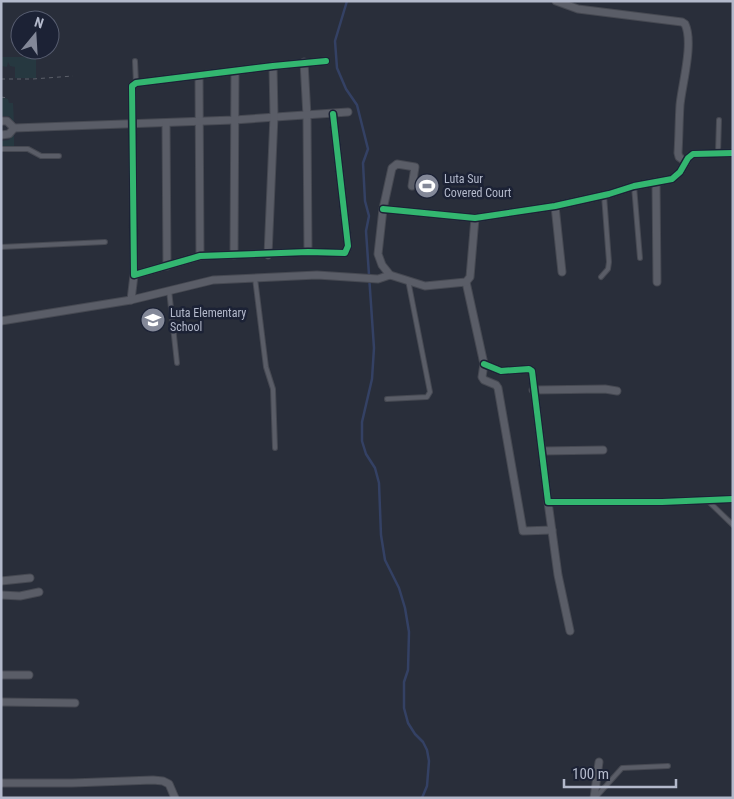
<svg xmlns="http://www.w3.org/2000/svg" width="734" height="799" viewBox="0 0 734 799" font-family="'Roboto Condensed',sans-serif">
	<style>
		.green { fill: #263840 }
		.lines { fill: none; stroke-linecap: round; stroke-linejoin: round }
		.stream { stroke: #344164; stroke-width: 2.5 }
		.lane-casing { stroke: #464952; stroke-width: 6 }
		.street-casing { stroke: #464952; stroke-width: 9 }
		.path { stroke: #5c606a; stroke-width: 1; stroke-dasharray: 4 4; stroke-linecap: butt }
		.lane { stroke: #5a5d67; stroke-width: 4 }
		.street { stroke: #5a5d67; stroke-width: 7 }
		.cycleway-casing { stroke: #1c2235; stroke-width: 9 }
		.cycleway { stroke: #33b770; stroke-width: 6 }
		.labels { text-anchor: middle; stroke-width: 5; stroke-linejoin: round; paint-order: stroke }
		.poi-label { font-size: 12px; fill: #b3b9cb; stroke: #1c2235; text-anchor: start }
	</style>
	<rect width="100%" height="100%" fill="#292e3a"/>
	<g class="green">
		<path d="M1,57H36V78H15V67L10,66L8,62L7,67L1,66Z"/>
		<path d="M1,97L8,99L9,103H13L14,122L9,116H1Z"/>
		<path d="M14,133V146L1,147V141L9,140Z"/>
	</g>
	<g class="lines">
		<path class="stream" d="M347,1L335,41L337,68L346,89L357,105L368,149L363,163L365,201L369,216L366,231L374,348L372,379L362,422V441L366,454L375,468L379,483L381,535L385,560L399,588L405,608L409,632L408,670L404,682V708L408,723L415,734L423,742L427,750L429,761L427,786L422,798"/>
		<defs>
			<g id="lane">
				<path d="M135,61L136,83"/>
				<path d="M1,149H28L41,156H59"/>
				<path d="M718,153L719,120"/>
				<path d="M634,186L640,258"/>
				<path d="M1,247L105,242"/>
				<path d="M601,277L608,269L609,262L604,195"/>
				<path d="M255,278L266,367L273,389L275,448"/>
				<path d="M169,290L177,363"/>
				<path d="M387,399L427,397L430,392L408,280"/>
				<path d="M707,500L733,525"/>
				<path d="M595,798L622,768L668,766"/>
			</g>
			<g id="street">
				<path d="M556,1L578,9L682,22L685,24C694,43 682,84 680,105C679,121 679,137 678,153L679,157L686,162"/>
				<path d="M326,61L273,66L136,83L132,86L134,275L200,256L308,252L345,253L348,246L333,114"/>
				<path d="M304,62L307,116L308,252"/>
				<path d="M199,76L200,256"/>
				<path d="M1,121H7L14,128L234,120L348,112"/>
				<path d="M166,123L167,266"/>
				<path d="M1,135L9,134L14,128"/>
				<path d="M656,182L657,282"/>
				<path d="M555,206L562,272"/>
				<path d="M383,209L475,218L555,206L609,194L634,186L672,179L680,172L688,158L693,154L733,153"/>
				<path d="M234,255L235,71"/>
				<path d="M268,255L274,116L273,66"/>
				<path d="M390,275L382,265L378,254L383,209L392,168L397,164L415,167L412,186"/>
				<path d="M466,282L484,364L482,377L484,380L496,385L498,388L523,531L552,530"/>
				<path d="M131,300L134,275"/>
				<path d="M1,321L131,300L213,280L317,275L378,279L390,275L425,286L466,282L470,277L475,218"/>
				<path d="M484,364L501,371L529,369L532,371L548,502H662L733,499"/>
				<path d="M533,390L605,389L617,391"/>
				<path d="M542,451L603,450"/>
				<path d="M548,502L558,575L570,631"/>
				<path d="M1,581L30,578"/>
				<path d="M1,595L20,596L39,592"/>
				<path d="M1,675H29"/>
				<path d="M1,702L75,703"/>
				<path d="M1,783H72L153,780L163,781L169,784L175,798"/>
				<path d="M594,798L599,762"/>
			</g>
		</defs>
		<use href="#lane" class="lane-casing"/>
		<use href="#street" class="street-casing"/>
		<g class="path">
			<path d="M1,79H33L73,76"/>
			<path d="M1,97L8,98"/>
		</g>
		<use href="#lane" class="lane"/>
		<use href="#street" class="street"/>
		<defs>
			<g id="cycleway">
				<path d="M326,61L273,66L136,83L132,86L134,275L200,256L308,252L345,253L348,246L333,114"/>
				<path d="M383,209L475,218L555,206L609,194L634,186L672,179L680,172L688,158L693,154L733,153"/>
				<path d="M484,364L501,371L529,369L532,371L548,502H662L733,499"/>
			</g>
		</defs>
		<use href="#cycleway" class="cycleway-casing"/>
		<use href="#cycleway" class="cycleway"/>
	</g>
	<defs>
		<symbol id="stadium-disc" viewBox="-11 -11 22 22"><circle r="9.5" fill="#838898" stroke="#1c2235"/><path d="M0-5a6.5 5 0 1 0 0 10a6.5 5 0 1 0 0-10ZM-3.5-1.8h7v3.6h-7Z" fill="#fff"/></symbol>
		<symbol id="school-disc" viewBox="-11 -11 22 22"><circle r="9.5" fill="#838898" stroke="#1c2235"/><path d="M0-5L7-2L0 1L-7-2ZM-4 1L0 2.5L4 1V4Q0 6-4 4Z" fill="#fff"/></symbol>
	</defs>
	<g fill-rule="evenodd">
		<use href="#stadium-disc" x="413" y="172" width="28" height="28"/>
		<use href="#school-disc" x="139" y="306" width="28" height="28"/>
	</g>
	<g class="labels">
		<g class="poi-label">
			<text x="444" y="183">Luta Sur<tspan x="444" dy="14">Covered Court</tspan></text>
			<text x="170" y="317">Luta Elementary<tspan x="170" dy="14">School</tspan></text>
		</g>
	</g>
	<rect width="734" height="799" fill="none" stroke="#b3b9cb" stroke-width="5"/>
	<g transform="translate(35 35) rotate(18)"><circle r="24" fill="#1c2235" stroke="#585e71"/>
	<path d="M0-4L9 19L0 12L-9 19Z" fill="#838898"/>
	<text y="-8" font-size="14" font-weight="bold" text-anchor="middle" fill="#b3b9cb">N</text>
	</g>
	<path d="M564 779v8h112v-8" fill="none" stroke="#b3b9cb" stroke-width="2.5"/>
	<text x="572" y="779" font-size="15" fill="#b3b9cb" stroke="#1c2235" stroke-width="4" paint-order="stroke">100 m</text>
</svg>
